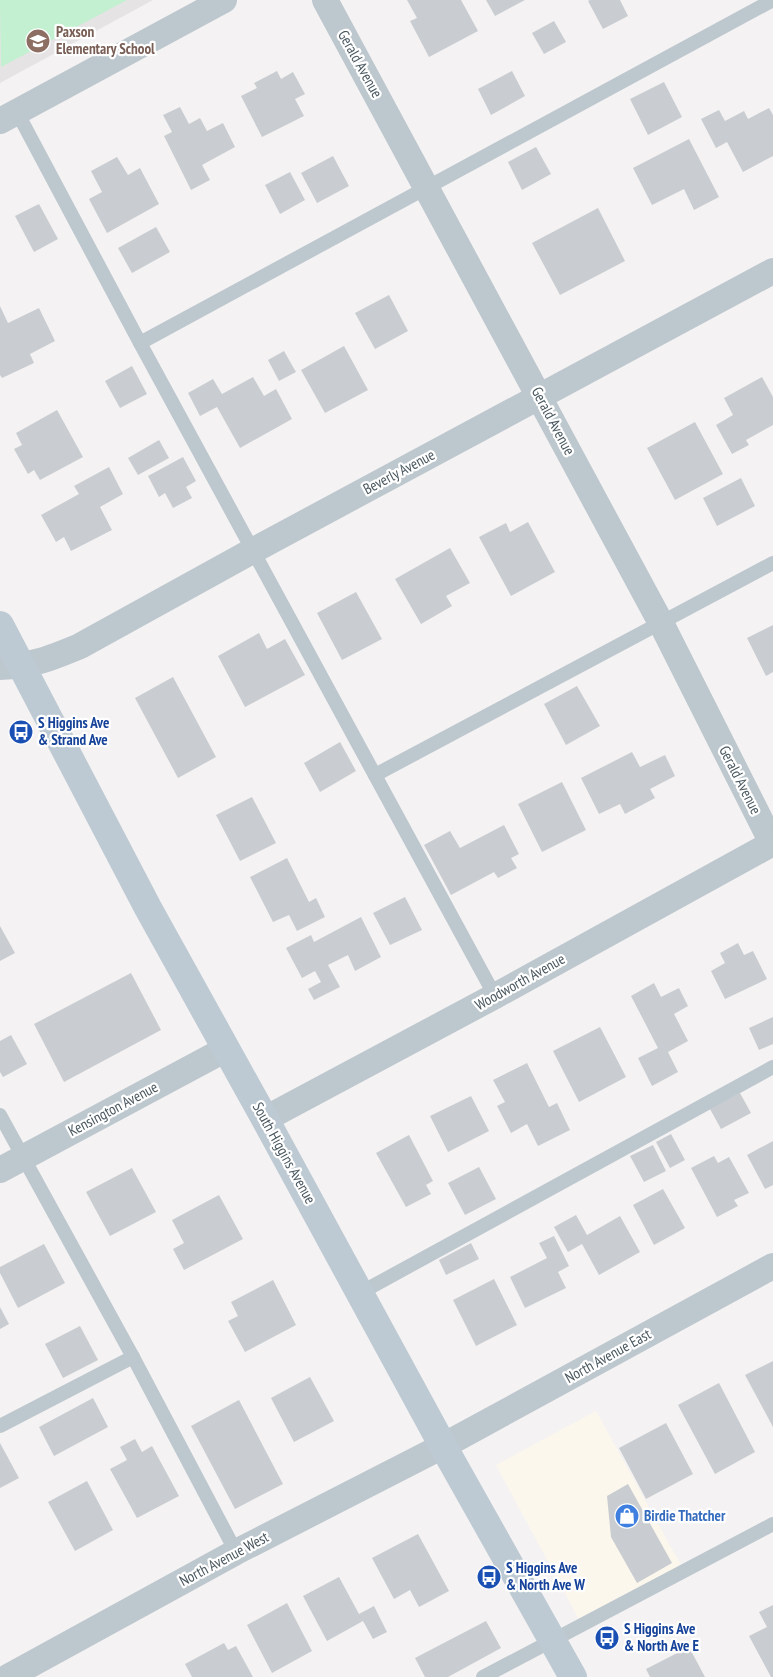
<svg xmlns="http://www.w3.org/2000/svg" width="773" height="1677" viewBox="0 0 773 1677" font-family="'PT Sans Narrow',sans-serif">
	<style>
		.commercial { fill: #fcf7ed }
		.education { fill: #e5e3e4 }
		.green { fill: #c2f0d0 }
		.building { fill: #c9cdd1 }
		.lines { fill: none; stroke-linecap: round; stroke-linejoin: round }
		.lane { stroke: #bdc7ce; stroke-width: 14 }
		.street { stroke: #bdc7ce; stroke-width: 26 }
		.secondary { stroke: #becad3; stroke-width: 28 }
		.labels { text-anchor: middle; stroke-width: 4.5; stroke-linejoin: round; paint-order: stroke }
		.education-label { font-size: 15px; font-weight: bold; fill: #785e54; stroke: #fff; text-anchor: start }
		.street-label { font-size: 15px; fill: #49575f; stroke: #fff }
		.transit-label { font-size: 15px; font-weight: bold; fill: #164399; stroke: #fff; text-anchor: start }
		.shop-label { font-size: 15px; font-weight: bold; fill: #366cbe; stroke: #fff; text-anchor: start }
	</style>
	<rect width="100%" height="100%" fill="#f4f2f2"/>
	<path class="commercial" d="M596,1411L684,1571L582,1625L496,1465Z"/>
	<path class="education" d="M0,0H153L0,83Z"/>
	<path class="green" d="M0,0H127L1,67Z"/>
	<g class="building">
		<path d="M407,0H461L478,31L429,57L410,21L417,18Z"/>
		<path d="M486,0H525L495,16Z"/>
		<path d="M590,0H620L628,16L603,29L588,1Z"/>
		<path d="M554,21L566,42L544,54L532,33Z"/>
		<path d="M277,71L281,79L293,72L305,94L295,99L304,116L262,137L241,96L257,88L254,83Z"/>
		<path d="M512,71L525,96L491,115L478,89Z"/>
		<path d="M664,82L682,117L648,135L630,99Z"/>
		<path d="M180,107L189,124L200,118L207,131L223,123L235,147L202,165L210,180L191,190L164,136L172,132L163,115Z"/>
		<path d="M769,108L773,115V156L743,172L727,142L716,148L701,119L719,110L725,121L744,111L748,119Z"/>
		<path d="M689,139L719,197L694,210L684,189L652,205L633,168Z"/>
		<path d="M536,147L551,174L522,190L508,162Z"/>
		<path d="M333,156L349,186L317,203L301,173Z"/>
		<path d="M117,157L128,175L140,168L159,204L107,233L89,199L102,192L91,171Z"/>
		<path d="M290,172L305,200L280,214L265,185Z"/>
		<path d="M39,204L58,239L34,252L15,216Z"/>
		<path d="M598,208L625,261L560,295L532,243Z"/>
		<path d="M156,227L170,252L132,273L118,248Z"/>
		<path d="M389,295L408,331L375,349L355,313Z"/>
		<path d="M0,306L8,323L39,308L55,341L30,354L34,363L2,378L0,375Z"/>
		<path d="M344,346L368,390L325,413L301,370Z"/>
		<path d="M284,351L296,372L279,381L268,360Z"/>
		<path d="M132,366L147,394L120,408L105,381Z"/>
		<path d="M253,377L264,396L276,389L292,419L240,448L217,407L200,416L188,393L213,379L222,394Z"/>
		<path d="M762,377L773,397V425L746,440L749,445L732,454L716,425L733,415L724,398Z"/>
		<path d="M57,410L83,457L40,480L34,470L28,474L14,449L22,445L16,433Z"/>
		<path d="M695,422L723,474L675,500L647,448Z"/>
		<path d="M159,440L169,458L138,475L128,458Z"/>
		<path d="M183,457L196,481L186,487L192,498L173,508L165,493L159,497L148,476Z"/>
		<path d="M109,467L123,494L100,507L112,530L71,551L64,537L56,542L41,515L79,494L74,486Z"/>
		<path d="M741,478L755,506L717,526L703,498Z"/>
		<path d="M528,522L555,572L511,596L479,537L506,523L510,532Z"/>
		<path d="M450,548L470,583L446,596L452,606L421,624L395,579Z"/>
		<path d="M356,592L382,639L342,660L317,613Z"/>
		<path d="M773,625V672L766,676L747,638Z"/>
		<path d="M259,633L267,649L285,639L305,675L245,707L218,656Z"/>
		<path d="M173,677L216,757L178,778L135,698Z"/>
		<path d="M577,686L600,726L566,745L544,704Z"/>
		<path d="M340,742L356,771L320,792L304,763Z"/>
		<path d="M632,752L640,767L665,755L675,776L650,789L655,798L625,814L620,804L599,814L581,778Z"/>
		<path d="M562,782L586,830L542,852L518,804Z"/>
		<path d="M252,797L276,843L240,861L216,815Z"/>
		<path d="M504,825L519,854L511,858L517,868L498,878L494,872L451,895L424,845L450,831L460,848Z"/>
		<path d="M287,858L309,902L316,898L325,917L297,931L289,915L273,922L250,877Z"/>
		<path d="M405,897L422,930L390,945L373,913Z"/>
		<path d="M361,917L381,957L355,971L348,955L328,965L340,987L314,1000L308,989L321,982L315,971L302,978L286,948L311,935L314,942Z"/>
		<path d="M0,926L15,953L0,961Z"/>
		<path d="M738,943L744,955L753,951L767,979L725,999L711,971L725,963L720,953Z"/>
		<path d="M131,973L161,1030L64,1082L34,1024Z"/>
		<path d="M654,983L661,997L679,988L688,1006L674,1014L688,1041L668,1052L678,1072L652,1086L638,1058L658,1048L631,996Z"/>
		<path d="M773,1017V1044L759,1050L749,1028Z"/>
		<path d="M600,1027L626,1077L579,1102L553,1051Z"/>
		<path d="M11,1035L27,1064L3,1077L0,1072V1041Z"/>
		<path d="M527,1063L549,1107L557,1103L570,1130L538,1146L527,1124L511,1133L497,1106L505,1102L493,1080Z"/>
		<path d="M740,1093L751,1113L721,1129L710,1109Z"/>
		<path d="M471,1096L489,1131L448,1152L430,1116Z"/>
		<path d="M671,1134L685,1160L670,1168L656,1142Z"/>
		<path d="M409,1135L433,1181L426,1185L431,1194L406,1207L376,1153Z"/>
		<path d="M773,1141V1185L765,1189L747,1155Z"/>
		<path d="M653,1145L666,1171L644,1182L630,1156Z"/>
		<path d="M714,1156L718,1163L729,1157L749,1193L734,1200L738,1206L717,1217L691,1168Z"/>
		<path d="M479,1167L496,1199L465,1215L448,1183Z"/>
		<path d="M132,1168L156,1212L110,1236L86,1192Z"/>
		<path d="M663,1189L685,1228L654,1245L633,1205Z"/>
		<path d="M219,1195L243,1239L184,1270L173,1249L184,1243L172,1220Z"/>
		<path d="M576,1215L587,1235L620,1216L640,1252L599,1275L582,1244L568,1252L554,1227Z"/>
		<path d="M554,1236L569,1266L558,1272L566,1288L525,1308L510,1277L547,1258L539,1243Z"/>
		<path d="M471,1243L479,1259L446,1275L439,1260Z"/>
		<path d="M44,1244L65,1283L18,1308L0,1273V1267Z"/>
		<path d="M494,1279L517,1325L476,1346L453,1300Z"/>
		<path d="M273,1280L296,1325L245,1352L228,1321L238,1316L231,1302Z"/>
		<path d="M0,1307L9,1324L0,1329Z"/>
		<path d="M80,1326L98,1360L63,1378L45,1344Z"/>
		<path d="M773,1361V1427L745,1375Z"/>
		<path d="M310,1377L334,1421L294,1442L271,1398Z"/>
		<path d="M719,1383L755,1452L715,1474L678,1405Z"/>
		<path d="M93,1398L108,1427L54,1456L39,1427Z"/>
		<path d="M239,1400L283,1484L235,1509L191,1426Z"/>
		<path d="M666,1423L693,1474L646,1499L619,1448Z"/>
		<path d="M135,1439L142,1452L152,1446L179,1496L137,1518L110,1469L127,1460L120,1447Z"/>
		<path d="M0,1443L19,1478L0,1488Z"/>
		<path d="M87,1481L113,1530L75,1551L48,1502Z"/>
		<path d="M628,1484L672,1563L637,1583L611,1537L607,1496Z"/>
		<path d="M418,1534L449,1591L419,1607L410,1590L394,1599L372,1558Z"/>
		<path d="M339,1577L359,1614L374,1606L387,1632L373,1639L363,1621L327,1641L303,1596Z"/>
		<path d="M287,1603L312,1651L272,1673L247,1625Z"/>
		<path d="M773,1605V1677H771L749,1636L767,1627L759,1612Z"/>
		<path d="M486,1621L501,1648L448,1677H425L415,1658Z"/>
		<path d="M224,1643L228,1650L236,1646L253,1677H192L185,1664Z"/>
		<path d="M689,1647L705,1677H650L646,1669Z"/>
	</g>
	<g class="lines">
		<g class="lane">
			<path d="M17,112L140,343L495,996"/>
			<path d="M140,343L773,0"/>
			<path d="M375,775L773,563"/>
			<path d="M0,1115L133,1357L236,1552"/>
			<path d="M360,1293L773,1067"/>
			<path d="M0,1426L133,1357"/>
			<path d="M483,1677L773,1524"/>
		</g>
		<g class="street">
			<path d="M325,0L661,623L773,845"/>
			<path d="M0,121L224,0"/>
			<path d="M0,667C32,666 51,658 80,646L254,550L773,271"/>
			<path d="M265,1119L495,996L773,843"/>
			<path d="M0,1170L226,1049"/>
			<path d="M8,1677L236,1552L443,1446L773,1266"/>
		</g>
		<path class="secondary" d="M0,625L148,908L265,1119L443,1446L573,1677"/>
	</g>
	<defs>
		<symbol id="school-disc" viewBox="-11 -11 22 22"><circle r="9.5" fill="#8d6e63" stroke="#fff"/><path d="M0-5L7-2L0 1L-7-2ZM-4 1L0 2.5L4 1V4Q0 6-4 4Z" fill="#fff"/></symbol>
		<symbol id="bus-disc" viewBox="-11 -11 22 22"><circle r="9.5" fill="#1a4fb4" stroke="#fff"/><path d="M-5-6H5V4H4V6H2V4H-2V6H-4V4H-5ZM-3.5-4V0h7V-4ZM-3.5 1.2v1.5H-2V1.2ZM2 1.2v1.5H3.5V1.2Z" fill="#fff"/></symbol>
		<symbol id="shop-disc" viewBox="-11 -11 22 22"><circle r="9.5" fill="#3f7fe0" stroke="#fff"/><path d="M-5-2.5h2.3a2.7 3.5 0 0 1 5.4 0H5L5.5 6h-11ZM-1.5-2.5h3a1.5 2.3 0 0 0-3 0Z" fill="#fff"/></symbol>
	</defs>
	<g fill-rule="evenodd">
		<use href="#school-disc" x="24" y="27" width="28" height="28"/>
		<use href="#bus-disc" x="7" y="718" width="28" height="28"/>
		<use href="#shop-disc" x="613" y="1502" width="28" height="28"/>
		<use href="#bus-disc" x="475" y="1563" width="28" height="28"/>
		<use href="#bus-disc" x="593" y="1624" width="28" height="28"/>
	</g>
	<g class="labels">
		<g class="education-label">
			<text x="56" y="37">Paxson<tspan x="56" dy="17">Elementary School</tspan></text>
		</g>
		<g class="street-label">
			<text transform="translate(360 64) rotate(61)" y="5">Gerald Avenue</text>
			<text transform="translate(553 421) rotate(62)" y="5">Gerald Avenue</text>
			<text transform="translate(399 472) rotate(-28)" y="5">Beverly Avenue</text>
			<text transform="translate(740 780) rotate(63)" y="5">Gerald Avenue</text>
			<text transform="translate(520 982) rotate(-29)" y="5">Woodworth Avenue</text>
			<text transform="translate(113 1109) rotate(-28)" y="5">Kensington Avenue</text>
			<text transform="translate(284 1153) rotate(61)" y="5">South Higgins Avenue</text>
			<text transform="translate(608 1356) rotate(-29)" y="5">North Avenue East</text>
			<text transform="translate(224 1559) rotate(-28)" y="5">North Avenue West</text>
		</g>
		<g class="transit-label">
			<text x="38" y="728">S Higgins Ave<tspan x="38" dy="17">&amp; Strand Ave</tspan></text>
			<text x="506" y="1573">S Higgins Ave<tspan x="506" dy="17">&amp; North Ave W</tspan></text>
			<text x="624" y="1634">S Higgins Ave<tspan x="624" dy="17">&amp; North Ave E</tspan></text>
		</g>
		<g class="shop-label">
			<text x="644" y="1521">Birdie Thatcher</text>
		</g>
	</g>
</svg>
